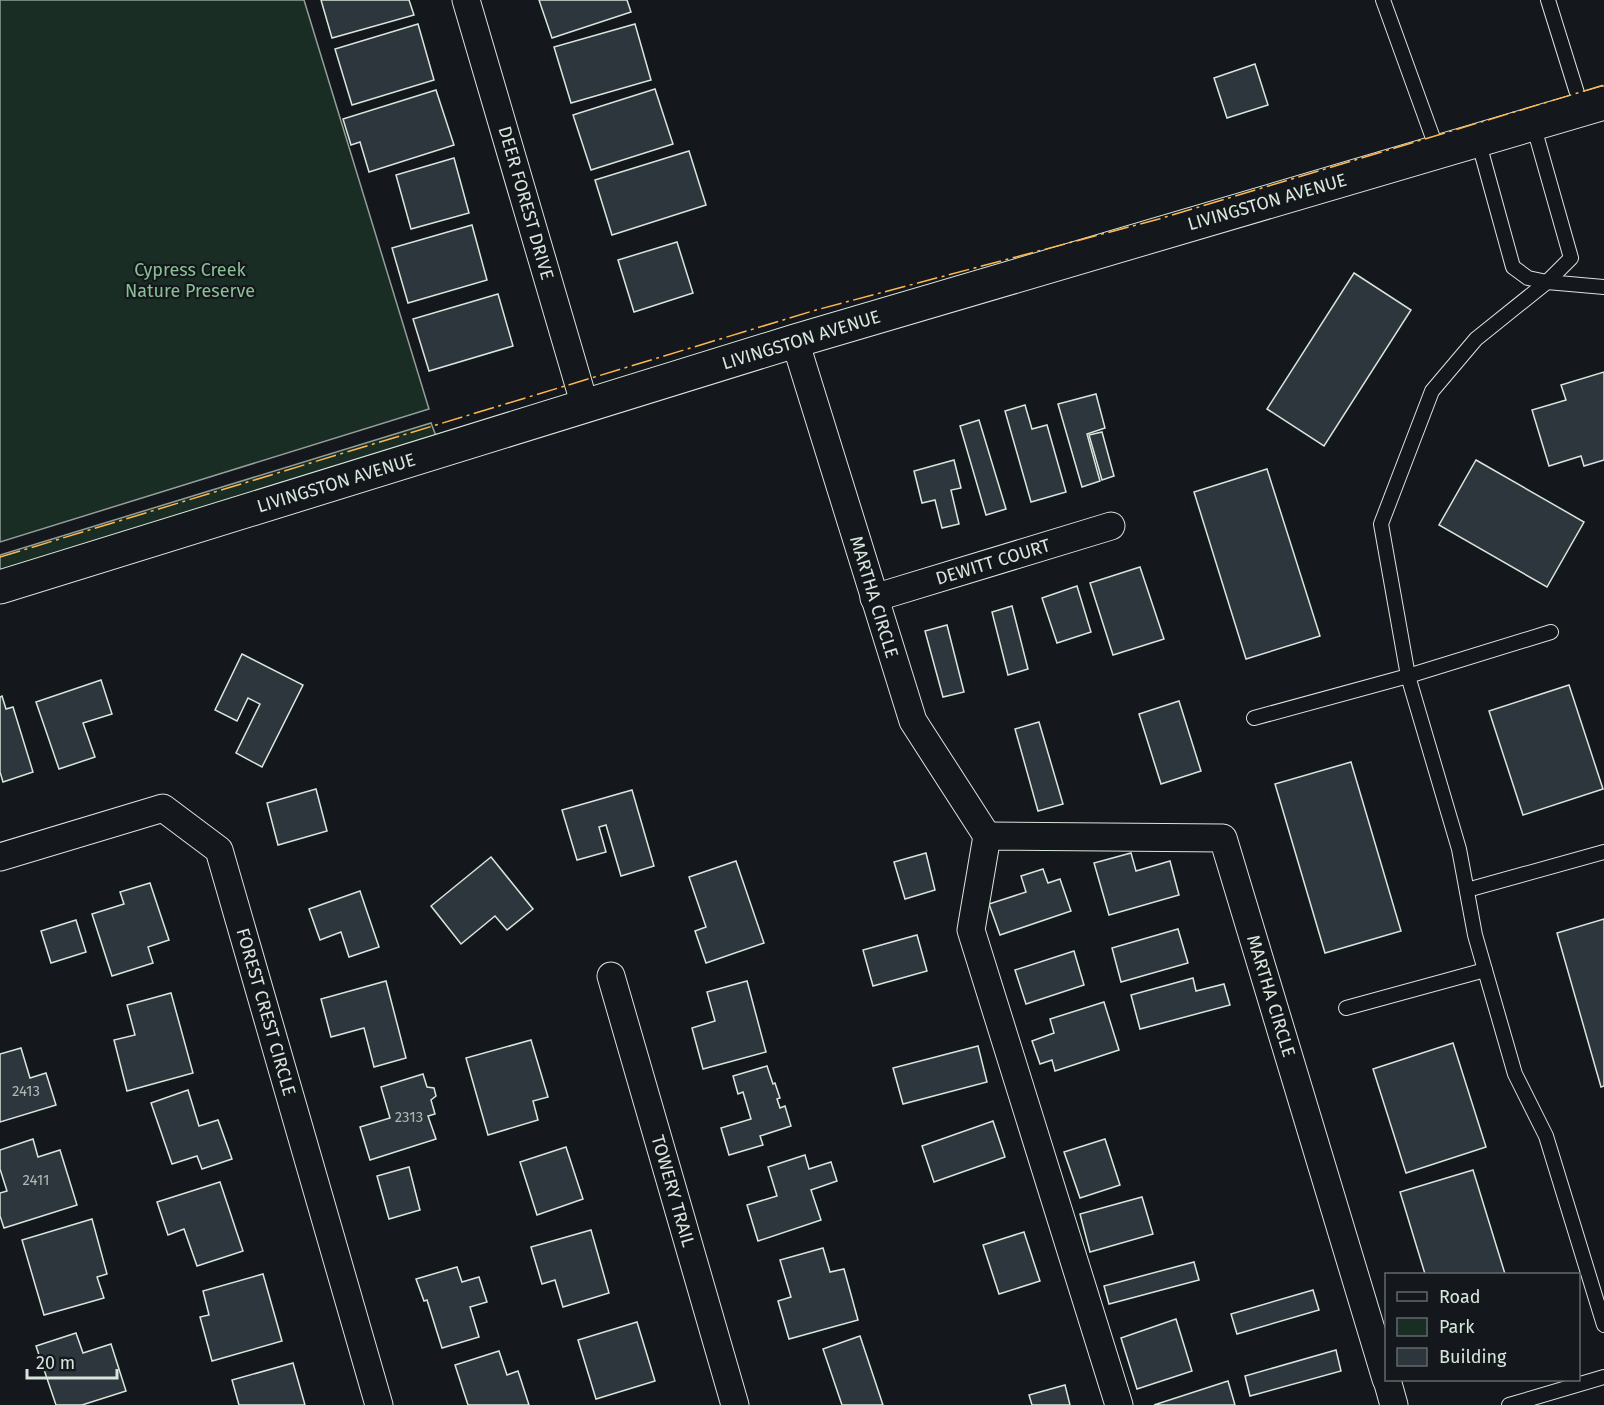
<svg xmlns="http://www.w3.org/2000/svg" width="1604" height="1405" viewBox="0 0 1604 1405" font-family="'Fira Sans',sans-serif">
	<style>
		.green { fill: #1a2d24; stroke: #939e99; stroke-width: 1.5 }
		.building { fill: #2c363c; stroke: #d8e6dc; stroke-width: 1.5 }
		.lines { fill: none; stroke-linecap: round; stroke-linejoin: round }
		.lane-casing { stroke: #d8e6dc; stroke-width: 16 }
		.street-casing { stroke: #d8e6dc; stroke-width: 29 }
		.secondary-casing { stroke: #d8e6dc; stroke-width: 35 }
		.lane { stroke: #14181c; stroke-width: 14 }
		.street { stroke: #14181c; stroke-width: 27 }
		.secondary { stroke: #14181c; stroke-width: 33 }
		.power { stroke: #ffb74d; stroke-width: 1.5; stroke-dasharray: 21 4.5 3 4.5; stroke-linecap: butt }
		.labels { text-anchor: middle; stroke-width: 4.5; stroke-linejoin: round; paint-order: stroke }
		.number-label { font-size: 15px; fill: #adbab4 }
		.street-label { font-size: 18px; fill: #d8e6dc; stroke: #14181c }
		.park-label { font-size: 18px; fill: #8ac095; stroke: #14181c }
	</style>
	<rect width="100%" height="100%" fill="#14181c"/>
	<g class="green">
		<path d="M0,0H304L429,409L0,542Z"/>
		<path d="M431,423L436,436L0,571V555Z"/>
	</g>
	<g class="building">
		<path d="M321,0H409L414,15L332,38Z"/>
		<path d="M539,0H627L631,12L552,38Z"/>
		<path d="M418,24L434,80L352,105L335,49Z"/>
		<path d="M635,24L651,80L571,103L554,47Z"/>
		<path d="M1255,64L1268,105L1227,118L1214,78Z"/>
		<path d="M655,89L673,144L591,170L573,115Z"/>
		<path d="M436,90L454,145L369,172L360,142L351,145L343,119Z"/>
		<path d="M689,151L706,205L612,235L595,180Z"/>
		<path d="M454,158L469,213L411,229L396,175Z"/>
		<path d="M472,225L487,280L408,303L392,248Z"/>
		<path d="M677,242L693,293L634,312L618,260Z"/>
		<path d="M1354,273L1411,310L1324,446L1267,409Z"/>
		<path d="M498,294L513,346L429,371L413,319Z"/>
		<path d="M1604,372V460L1584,466L1581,456L1549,466L1532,410L1566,400L1561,385Z"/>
		<path d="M1096,394L1105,428L1087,434L1100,481L1082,487L1058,404Z"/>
		<path d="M1025,405L1032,429L1047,425L1066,492L1031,502L1005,411Z"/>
		<path d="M979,420L1006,509L986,515L960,426Z"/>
		<path d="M1102,432L1114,476L1102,480L1089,435Z"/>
		<path d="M954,460L961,488L951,490L959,524L942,528L935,500L922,503L914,471Z"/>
		<path d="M1476,460L1584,522L1547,587L1439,525Z"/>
		<path d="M1267,469L1320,636L1246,659L1194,492Z"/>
		<path d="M1140,567L1164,639L1113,655L1090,583Z"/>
		<path d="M1077,586L1091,632L1057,643L1042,598Z"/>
		<path d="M1012,606L1028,669L1008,675L992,612Z"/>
		<path d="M947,625L964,692L943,697L925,631Z"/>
		<path d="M242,654L303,685L262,767L236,753L260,704L248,698L237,721L215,710Z"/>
		<path d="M101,680L112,714L83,723L95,757L59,769L36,702Z"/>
		<path d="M1569,685L1603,789L1523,815L1489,711Z"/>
		<path d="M2,696L6,709L13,707L33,772L3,782L0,772V697Z"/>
		<path d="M1179,701L1201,771L1161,784L1139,714Z"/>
		<path d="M1039,722L1063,804L1038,811L1015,729Z"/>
		<path d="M1351,762L1401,931L1325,953L1275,784Z"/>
		<path d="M316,789L327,831L278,845L267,803Z"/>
		<path d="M632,790L654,866L621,876L606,825L599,827L606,852L577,860L562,810Z"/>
		<path d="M926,853L935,890L905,899L894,862Z"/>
		<path d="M1131,853L1136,871L1170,861L1179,895L1109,915L1094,863Z"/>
		<path d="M491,857L533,909L507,930L495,916L461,944L431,906Z"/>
		<path d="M736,861L764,943L706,963L695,931L706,927L689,877Z"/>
		<path d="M1043,869L1048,883L1060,879L1071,911L1000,935L989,904L1026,892L1021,876Z"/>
		<path d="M150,883L169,940L148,947L153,963L112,976L92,914L124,904L120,892Z"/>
		<path d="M360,891L379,947L349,957L341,932L320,940L309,909Z"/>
		<path d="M1604,919V1086L1601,1087L1557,933Z"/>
		<path d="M76,920L86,952L51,963L41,931Z"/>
		<path d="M1178,929L1188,963L1121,982L1112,948Z"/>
		<path d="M917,935L927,971L873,986L863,950Z"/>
		<path d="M1074,951L1084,985L1026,1004L1015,970Z"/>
		<path d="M1193,978L1196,991L1224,984L1230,1005L1140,1029L1131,995Z"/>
		<path d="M386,981L406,1058L374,1067L364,1028L331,1037L321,999Z"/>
		<path d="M747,981L766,1052L703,1069L692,1028L715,1021L707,992Z"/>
		<path d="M171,993L193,1073L127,1091L114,1040L135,1035L127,1005Z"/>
		<path d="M1104,1002L1119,1050L1055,1071L1052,1060L1040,1064L1032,1041L1054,1033L1050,1019Z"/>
		<path d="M531,1040L548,1097L533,1101L538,1120L488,1135L466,1058Z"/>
		<path d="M1453,1043L1486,1147L1406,1173L1373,1069Z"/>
		<path d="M978,1046L987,1082L903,1104L893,1068Z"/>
		<path d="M21,1048L30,1078L46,1073L56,1105L0,1122V1054Z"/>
		<path d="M767,1066L773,1084L775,1083L780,1098L777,1099L780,1108L785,1106L791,1126L760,1136L763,1145L729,1155L721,1128L751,1119L743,1092L738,1094L733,1076Z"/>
		<path d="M423,1074L427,1087L434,1088L436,1096L431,1100L435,1114L428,1116L436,1139L370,1160L360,1127L390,1118L381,1087Z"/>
		<path d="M188,1090L199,1126L218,1120L232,1159L202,1169L197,1156L172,1164L151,1103Z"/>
		<path d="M993,1121L1005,1157L934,1182L922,1146Z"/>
		<path d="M33,1139L38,1157L60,1150L77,1205L4,1228L0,1216V1193L7,1191L0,1169V1150Z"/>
		<path d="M1105,1139L1120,1185L1080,1198L1064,1152Z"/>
		<path d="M566,1147L583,1199L537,1215L520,1162Z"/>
		<path d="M805,1155L809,1169L831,1162L837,1181L811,1190L821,1220L758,1241L747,1205L777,1196L768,1167Z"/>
		<path d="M409,1167L420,1210L389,1219L377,1176Z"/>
		<path d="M1473,1170L1505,1274H1425L1400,1192Z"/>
		<path d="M220,1182L243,1251L197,1266L184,1229L168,1235L157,1202Z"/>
		<path d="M1142,1197L1153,1234L1090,1252L1080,1214Z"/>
		<path d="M92,1219L107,1274L97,1277L104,1298L44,1315L22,1240Z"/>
		<path d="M591,1230L609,1293L563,1307L555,1280L542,1284L531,1247Z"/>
		<path d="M1024,1232L1040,1281L999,1294L983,1245Z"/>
		<path d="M823,1248L830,1272L844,1269L858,1320L789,1339L778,1301L791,1297L780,1260Z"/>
		<path d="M1194,1262L1199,1280L1109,1304L1104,1286Z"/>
		<path d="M457,1267L462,1282L479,1277L487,1302L470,1307L479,1337L442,1348L427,1300L424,1301L416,1279Z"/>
		<path d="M263,1274L282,1341L212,1361L200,1317L209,1315L203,1291Z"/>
		<path d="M1313,1290L1319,1310L1237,1334L1231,1314Z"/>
		<path d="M1176,1319L1192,1371L1137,1389L1121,1338Z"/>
		<path d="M637,1322L655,1381L596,1399L578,1340Z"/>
		<path d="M76,1333L83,1353L111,1344L126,1391L82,1405H56L36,1346Z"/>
		<path d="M860,1336L883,1405H842L823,1349Z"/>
		<path d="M1336,1350L1341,1371L1250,1396L1245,1376Z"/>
		<path d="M499,1351L507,1375L518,1371L529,1405H468L455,1365Z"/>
		<path d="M293,1363L305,1405H239L232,1380Z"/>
		<path d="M1228,1381L1235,1405H1154Z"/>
		<path d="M1065,1385L1070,1405H1032L1029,1395Z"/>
	</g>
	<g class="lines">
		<defs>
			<g id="lane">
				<path d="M1383,0L1438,152"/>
				<path d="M1548,0L1582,109"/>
				<path d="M1533,124L1571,258L1547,282L1476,339L1432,391L1381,524L1408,676L1459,849L1475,935L1485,970L1515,1074L1546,1136L1604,1325"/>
				<path d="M1478,140L1513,267L1528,278L1547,282L1604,287"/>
				<path d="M1254,718L1408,676L1551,632"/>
				<path d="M1467,890L1604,852"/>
				<path d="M1346,1008L1485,970"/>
				<path d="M1509,1405L1604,1377"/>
			</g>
			<g id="street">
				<path d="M466,0L585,406"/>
				<path d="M795,341L913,721L987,836"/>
				<path d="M874,598L1111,526"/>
				<path d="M0,857L163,808L219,850L379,1405"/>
				<path d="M611,976L735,1405"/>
				<path d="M1387,1380L1394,1405"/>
				<path d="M1119,1405L971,930L987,836L1223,838L1386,1379"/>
			</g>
			<path id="secondary" d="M0,587L795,341L1604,103"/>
		</defs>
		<use href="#lane" class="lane-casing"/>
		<use href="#street" class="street-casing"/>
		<use href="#secondary" class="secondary-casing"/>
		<use href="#lane" class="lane"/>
		<use href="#street" class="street"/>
		<use href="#secondary" class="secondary"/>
		<path class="power" d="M0,557L816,310L1159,219L1604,85"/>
	</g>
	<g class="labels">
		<g class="number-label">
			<text x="26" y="1096">2413</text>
			<text x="409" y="1122">2313</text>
			<text x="36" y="1185">2411</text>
		</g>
		<g class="street-label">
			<text transform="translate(1267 202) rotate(-16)" y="6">LIVINGSTON AVENUE</text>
			<text transform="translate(526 203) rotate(74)" y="6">DEER FOREST DRIVE</text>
			<text transform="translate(801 340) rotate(-17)" y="6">LIVINGSTON AVENUE</text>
			<text transform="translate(336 483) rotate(-17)" y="6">LIVINGSTON AVENUE</text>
			<text transform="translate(993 562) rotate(-17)" y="6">DEWITT COURT</text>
			<text transform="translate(874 597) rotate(73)" y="6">MARTHA CIRCLE</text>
			<text transform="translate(1271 996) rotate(73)" y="6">MARTHA CIRCLE</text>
			<text transform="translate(266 1012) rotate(74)" y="6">FOREST CREST CIRCLE</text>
			<text transform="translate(673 1191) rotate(74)" y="6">TOWERY TRAIL</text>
		</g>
		<g class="park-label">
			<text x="190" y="276">Cypress Creek<tspan x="190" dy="21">Nature Preserve</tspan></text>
		</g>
	</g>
	<rect x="1385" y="1273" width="195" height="108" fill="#14181c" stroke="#626a69" stroke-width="1.5"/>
	<rect x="1397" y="1292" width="30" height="9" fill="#14181c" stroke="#626a69" stroke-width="1.5"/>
	<text x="1439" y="1303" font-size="18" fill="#d8e6dc">Road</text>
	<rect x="1397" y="1318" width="30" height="18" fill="#1a2d24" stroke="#626a69" stroke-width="1.5"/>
	<text x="1439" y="1333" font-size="18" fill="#d8e6dc">Park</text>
	<rect x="1397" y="1348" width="30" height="18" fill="#2c363c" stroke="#626a69" stroke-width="1.5"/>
	<text x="1439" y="1363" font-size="18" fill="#d8e6dc">Building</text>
	<path d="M27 1369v9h90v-9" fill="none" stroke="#d8e6dc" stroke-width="3"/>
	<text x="36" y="1369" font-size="18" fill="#d8e6dc" stroke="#14181c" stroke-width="4.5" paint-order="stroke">20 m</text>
</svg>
